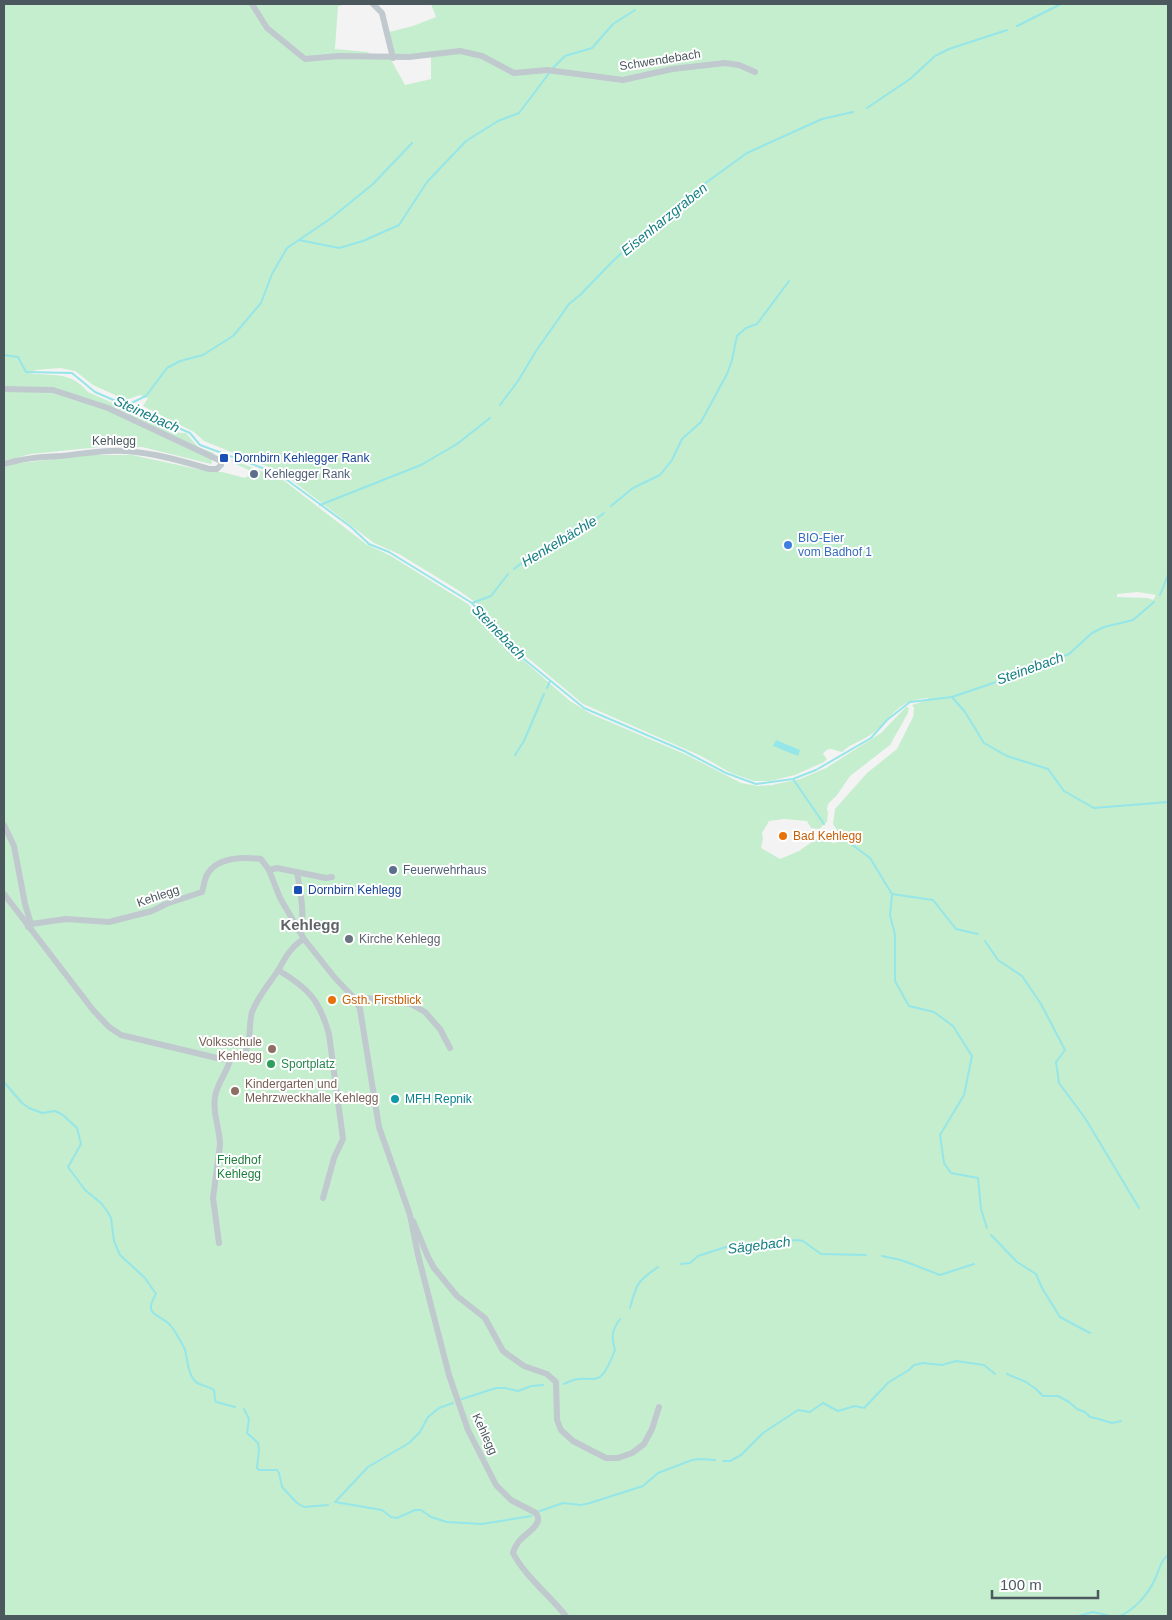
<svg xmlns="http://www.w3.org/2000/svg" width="1172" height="1620" viewBox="0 0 1172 1620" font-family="Helvetica,sans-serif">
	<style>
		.green { fill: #c5eece; fill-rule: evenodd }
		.water { fill: #95e6e8 }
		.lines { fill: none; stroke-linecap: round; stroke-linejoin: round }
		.stream { stroke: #95e6e8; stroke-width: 2 }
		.minor { stroke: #bfc9ce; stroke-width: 6 }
		.transit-dot { fill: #1a4fb4; stroke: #fff; stroke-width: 2 }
		.service-dot { fill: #5c6f8a; stroke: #fff; stroke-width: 2 }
		.shop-dot { fill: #3f7fe0; stroke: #fff; stroke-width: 2 }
		.food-dot { fill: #e8710a; stroke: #fff; stroke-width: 2 }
		.worship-dot { fill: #6b7280; stroke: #fff; stroke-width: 2 }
		.education-dot { fill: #8d6e63; stroke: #fff; stroke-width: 2 }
		.leisure-dot { fill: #2e9e5b; stroke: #fff; stroke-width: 2 }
		.culture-dot { fill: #0f9aa8; stroke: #fff; stroke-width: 2 }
		.labels { text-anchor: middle; stroke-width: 4; stroke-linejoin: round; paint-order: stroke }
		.street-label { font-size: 12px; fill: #4b595f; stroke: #fff }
		.transit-label { font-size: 12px; fill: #164399; stroke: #fff; text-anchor: start }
		.service-label { font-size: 12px; fill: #4e5e75; stroke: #fff; text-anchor: start }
		.shop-label { font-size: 12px; fill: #366cbe; stroke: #fff; text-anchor: start }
		.food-label { font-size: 12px; fill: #c56008; stroke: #fff; text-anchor: start }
		.worship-label { font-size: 12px; fill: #5b616d; stroke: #fff; text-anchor: start }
		.education-label { font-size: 12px; fill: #785e54; stroke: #fff; text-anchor: end }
		.leisure-label { font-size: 12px; fill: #27864d; stroke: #fff; text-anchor: start }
		.culture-label { font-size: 12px; fill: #0d838f; stroke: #fff; text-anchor: start }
		.park-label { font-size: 12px; fill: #1d7f3c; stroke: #fff }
		.water-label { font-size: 14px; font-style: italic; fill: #147f82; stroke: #fff }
		.quarter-label { font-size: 15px; font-weight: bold; fill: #5f6467; stroke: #fff }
	</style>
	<rect width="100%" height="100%" fill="#f4f3f3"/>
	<path class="green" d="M4,4H347L338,6L335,49L368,52L372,57L389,56L405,85L431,79V57L396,60L389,32L413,26L436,17L431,4H1168V1616H4V467L13,464L86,455H132L211,472H222L245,478L252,473C246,467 236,466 230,459L282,479L366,544L391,556L468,604L508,647L570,701L591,714L687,755L741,783L758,786L772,785L800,779L826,768L881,733L906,707L909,708L908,713L890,745L850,776L837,795L828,804L827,809L828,813L827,822L819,829L811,828L807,821L784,819L769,821L762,833L763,839L761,848L780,859L799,851L819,837L833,843L839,842L837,830L833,824L835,809L867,773L897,749L913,717L914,708L912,705L927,700L928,698C897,700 894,716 873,733C863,741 851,743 842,752C834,751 829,745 823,754L827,759L824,762L795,775L770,781H754L731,773L701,756L583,704L522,653L482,607L458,590L399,554L374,543L281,472L204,441L194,432L143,406L148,398L140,395L126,400L93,385L75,371L60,368L36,370L29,373C54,377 69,370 88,392L180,433H186L198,447L214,453L211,459L212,462L211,464L142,447H100L31,454L4,461ZM1138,592L1156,595L1153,600L1148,598L1117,597V594Z"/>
	<path class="water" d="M776,740L800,750L798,756L773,746Z"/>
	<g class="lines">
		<g class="stream">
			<path d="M1017,26L1061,4"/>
			<path d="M553,68L565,56L592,48L613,24L635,10"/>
			<path d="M867,108L910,79L935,56L949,49L1007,30"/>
			<path d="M299,240L339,248L363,241L399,225L427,182L466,141L498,121L519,113L550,72"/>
			<path d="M4,355L18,357L26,372L72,373L95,392L190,433L200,445L279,474L351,527L369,544L389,552L472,603L514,651L584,708L684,751L726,773L756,784L793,779L816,770L871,738L887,720L910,702L952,697L1002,680L1069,654L1092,633L1104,627L1133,620L1154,602"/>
			<path d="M500,405L518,381L536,351L569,304L580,295L612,262L642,234L689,195L747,153L822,119L853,112"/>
			<path d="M125,406L146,396L167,368L180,361L203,355L233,336L261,303L272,274L287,248L330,219L373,184L412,143"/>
			<path d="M320,505L421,465L457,444L490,418"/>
			<path d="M611,506L633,488L660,475L672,460L682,439L701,422L727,374L732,360L737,336L746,328L757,324L789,281"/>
			<path d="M514,569C527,558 536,555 551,547C570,537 588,526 604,513"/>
			<path d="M1160,595L1168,575"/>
			<path d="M472,603L491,596L508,574"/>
			<path d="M547,688L550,681"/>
			<path d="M952,697L965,712L984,743L1007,756L1048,769L1064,791L1094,808L1168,802"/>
			<path d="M515,755L524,741L544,694"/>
			<path d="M793,779L824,824"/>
			<path d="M835,832L870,858L892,894L933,900L956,929L978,934"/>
			<path d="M892,894L890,915L895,935V981L909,1006L934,1012L953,1026L972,1056L964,1095L940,1135L944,1163L951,1173L978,1178L981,1209L987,1228"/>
			<path d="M985,941L998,960L1022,976L1041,1004L1065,1050L1056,1062L1059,1083L1085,1118L1139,1208"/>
			<path d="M4,1082L22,1103L29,1108L42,1113L55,1111L63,1115L77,1128L81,1144L68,1167L85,1190L101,1203L107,1211L111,1218L114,1241L120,1255L145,1278L156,1294C142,1317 160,1313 171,1326C175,1331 183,1345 185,1350C188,1361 187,1371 194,1380C200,1387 208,1385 214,1390L215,1399L216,1402L235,1407"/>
			<path d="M991,1235L1017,1262L1036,1274L1042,1288L1060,1317L1090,1333"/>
			<path d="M882,1256L901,1260L940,1275L974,1264"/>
			<path d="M681,1264L690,1263L698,1256L732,1245L798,1240L803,1241L821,1254L866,1255"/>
			<path d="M630,1308C636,1285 637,1281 658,1267"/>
			<path d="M1007,1374L1026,1382L1036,1389L1043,1396H1058L1069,1402L1077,1409L1085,1412L1090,1417L1095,1418L1112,1423L1121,1421"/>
			<path d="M564,1384C593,1368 597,1398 615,1350C611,1337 612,1330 620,1319"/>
			<path d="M462,1399L496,1388H505L518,1391L531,1386L543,1385"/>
			<path d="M244,1409L249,1419L247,1433L258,1443L259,1450L257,1468L259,1470H277L279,1473L282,1487L297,1503L304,1507L328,1505"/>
			<path d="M723,1461H730L741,1455L763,1433L798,1410L810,1412L823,1403L838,1411L855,1406L864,1408L889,1382L909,1370L914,1365L923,1363L942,1365L956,1361L984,1365L995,1374"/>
			<path d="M336,1501L368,1467L409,1443L420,1432L428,1417L439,1408L453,1403"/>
			<path d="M335,1502L382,1510L391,1517L397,1518L415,1510H421L431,1517L447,1522L482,1524L531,1516"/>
			<path d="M540,1511L563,1503L581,1505L590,1503L643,1486L658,1473L692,1460L700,1459L715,1460"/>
			<path d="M1078,1616L1093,1612L1111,1616"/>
			<path d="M1119,1616C1134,1611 1149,1593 1155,1579C1159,1571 1161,1559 1168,1555"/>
		</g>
		<g class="minor">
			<path d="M252,4L267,28L305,59L339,56L409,57L460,51L482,56L514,73L547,70L623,80L672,69L725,63L739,65L755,72"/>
			<path d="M373,4L382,13L393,58"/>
			<path d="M4,389L53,390L108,408L221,461V465L217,469H209C182,461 154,453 126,451C104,449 83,454 61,456C41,457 23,458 4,464"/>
			<path d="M4,825L14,846L25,904L31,924"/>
			<path d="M269,870L277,868L326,878L332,877"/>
			<path d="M297,872C299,885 307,920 299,931"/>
			<path d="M4,894L93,1010L109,1027L121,1035L221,1059C258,1062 246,1033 252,1012C258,996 270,983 279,969C283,962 286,955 292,949C295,945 299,942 304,939"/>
			<path d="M28,927L31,924L66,919L109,922L152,911L166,904L202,892C204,886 204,879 208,873C219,857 244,857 261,859L269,870L280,898L304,939L335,978L356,1000L360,1009L379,1127L410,1215L418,1255L449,1375L460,1407L468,1430L496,1485L511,1500L536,1513C537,1516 539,1517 538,1521C534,1533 517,1536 513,1553C524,1575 550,1596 566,1616"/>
			<path d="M278,970C308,988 319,999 329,1034L343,1139L334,1158L323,1198"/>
			<path d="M356,1000L366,998L411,1004L425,1012L440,1029L450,1048"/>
			<path d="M413,1221L428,1257L434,1268L457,1296L485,1318L503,1351L524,1366L547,1374L556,1382L557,1420L561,1430L573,1441L606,1458H618L632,1453L644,1444L652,1429L659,1407"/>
			<path d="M219,1243L213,1198L220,1145C220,1128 212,1114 215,1097C217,1083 227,1073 230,1060"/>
		</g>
	</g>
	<g class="transit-dot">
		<rect x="219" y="453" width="10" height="10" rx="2.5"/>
		<rect x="293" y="885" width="10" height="10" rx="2.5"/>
	</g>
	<g class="service-dot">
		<circle cx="254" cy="474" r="5"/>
		<circle cx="393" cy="870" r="5"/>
	</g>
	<circle class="shop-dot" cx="788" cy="545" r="5"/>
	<g class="food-dot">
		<circle cx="783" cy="836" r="5"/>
		<circle cx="332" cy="1000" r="5"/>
	</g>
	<circle class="worship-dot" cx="349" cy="939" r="5"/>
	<g class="education-dot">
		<circle cx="272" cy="1049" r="5"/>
		<circle cx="235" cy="1091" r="5"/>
	</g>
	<circle class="leisure-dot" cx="271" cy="1064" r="5"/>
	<circle class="culture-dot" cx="395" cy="1099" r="5"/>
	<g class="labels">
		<g class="street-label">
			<text transform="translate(660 60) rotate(-9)" y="4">Schwendebach</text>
			<text x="114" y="445">Kehlegg</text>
			<text transform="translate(158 896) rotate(-19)" y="4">Kehlegg</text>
			<text transform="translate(485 1434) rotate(65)" y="4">Kehlegg</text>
		</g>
		<g class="transit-label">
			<text x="234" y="462">Dornbirn Kehlegger Rank</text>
			<text x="308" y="894">Dornbirn Kehlegg</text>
		</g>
		<g class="service-label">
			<text x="264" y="478">Kehlegger Rank</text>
			<text x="403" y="874">Feuerwehrhaus</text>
		</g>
		<g class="shop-label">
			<text x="798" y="542">BIO-Eier<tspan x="798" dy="14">vom Badhof 1</tspan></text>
		</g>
		<g class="food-label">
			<text x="793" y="840">Bad Kehlegg</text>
			<text x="342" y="1004">Gsth. Firstblick</text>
		</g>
		<g class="worship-label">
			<text x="359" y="943">Kirche Kehlegg</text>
		</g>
		<g class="education-label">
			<text x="262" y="1046">Volksschule<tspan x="262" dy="14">Kehlegg</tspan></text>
			<text x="245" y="1088" text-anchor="start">Kindergarten und<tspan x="245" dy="14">Mehrzweckhalle Kehlegg</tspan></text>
		</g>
		<g class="leisure-label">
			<text x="281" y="1068">Sportplatz</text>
		</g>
		<g class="culture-label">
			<text x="405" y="1103">MFH Repnik</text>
		</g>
		<g class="park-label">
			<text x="239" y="1164">Friedhof<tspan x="239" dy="14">Kehlegg</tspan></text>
		</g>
		<g class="water-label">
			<text transform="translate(664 219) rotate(-39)" y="5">Eisenharzgraben</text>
			<text transform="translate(147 414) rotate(24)" y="5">Steinebach</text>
			<text transform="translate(559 541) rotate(-31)" y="5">Henkelbächle</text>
			<text transform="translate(499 632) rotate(46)" y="5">Steinebach</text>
			<text transform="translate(1030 668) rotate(-20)" y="5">Steinebach</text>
			<text transform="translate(759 1245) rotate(-7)" y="5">Sägebach</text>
		</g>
		<g class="quarter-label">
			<text x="310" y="930">Kehlegg</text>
		</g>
	</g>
	<rect width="1172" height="1620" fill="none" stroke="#4b595f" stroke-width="10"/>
	<path d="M992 1590v8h106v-8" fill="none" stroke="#4b595f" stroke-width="2.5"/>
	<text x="1000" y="1590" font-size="15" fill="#4b595f" stroke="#ffffff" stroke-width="4" paint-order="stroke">100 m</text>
</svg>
